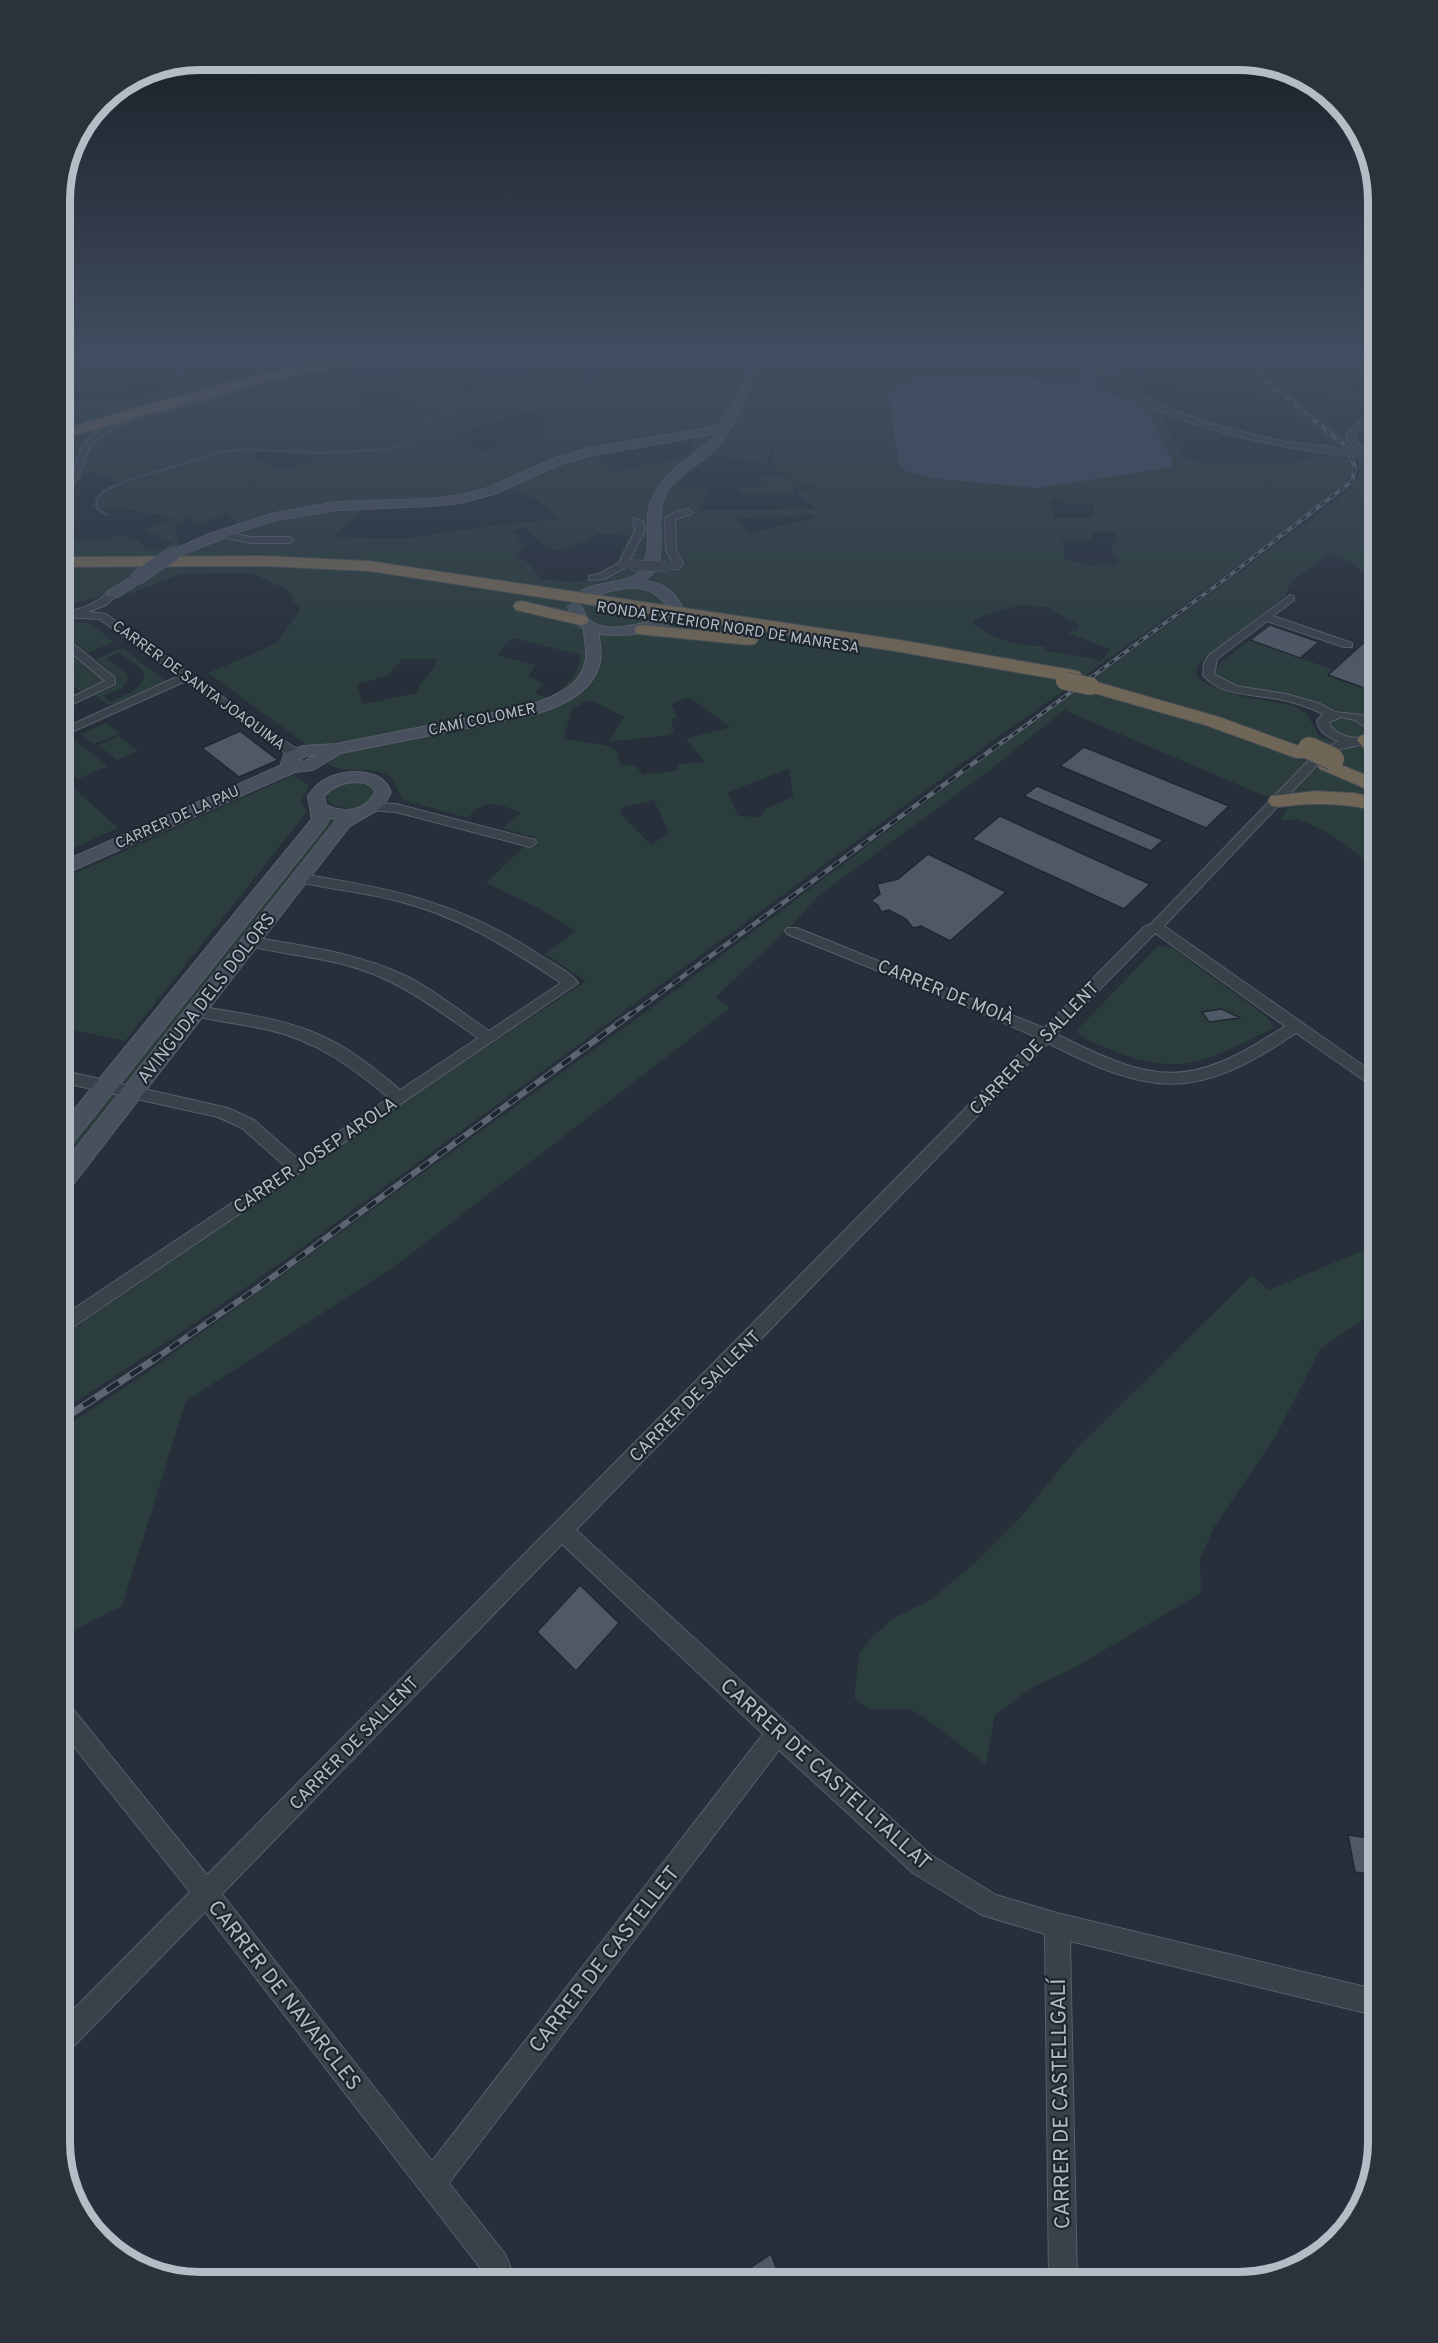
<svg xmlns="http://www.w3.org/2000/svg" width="1438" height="2343" viewBox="0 0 1438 2343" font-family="Overpass,sans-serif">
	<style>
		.green { fill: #2b3d3d; fill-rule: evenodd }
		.water { fill: #3d4d61 }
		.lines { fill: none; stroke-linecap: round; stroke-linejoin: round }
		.stream { stroke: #3d4d61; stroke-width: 2 }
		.building { fill: #4f5865; stroke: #202831; stroke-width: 1.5 }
		.street-casing { stroke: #575f69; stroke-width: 2 }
		.secondary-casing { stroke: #575f69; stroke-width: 2 }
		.highway-casing { stroke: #444c55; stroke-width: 2 }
		.street { fill: #39414b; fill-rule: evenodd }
		.secondary { fill: #48505d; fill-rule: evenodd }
		.highway { fill: #706657; fill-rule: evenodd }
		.rail-far3-casing { stroke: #5c6571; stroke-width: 4 }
		.rail-far2-casing { stroke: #5c6571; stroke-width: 4.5 }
		.rail-far1-casing { stroke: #5c6571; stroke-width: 6 }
		.rail-casing { stroke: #5c6571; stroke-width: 7 }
		.rail-far3 { stroke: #1e262f; stroke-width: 2; stroke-dasharray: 6; stroke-linecap: butt }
		.rail-far2 { stroke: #1e262f; stroke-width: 3; stroke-dasharray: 9; stroke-linecap: butt }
		.rail-far1 { stroke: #1e262f; stroke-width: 4; stroke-dasharray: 11; stroke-linecap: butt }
		.rail { stroke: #1e262f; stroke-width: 4.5; stroke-dasharray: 14; stroke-linecap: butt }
		.street-bridge-far1-casing { stroke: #575f69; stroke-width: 9; stroke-linecap: butt }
		.street-bridge-casing { stroke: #575f69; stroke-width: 11; stroke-linecap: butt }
		.secondary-bridge-casing { stroke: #575f69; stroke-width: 15; stroke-linecap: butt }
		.highway-bridge-far1-casing { stroke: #444c55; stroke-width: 19; stroke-linecap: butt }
		.highway-bridge-casing { stroke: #444c55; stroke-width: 24; stroke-linecap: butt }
		.street-bridge-far1 { stroke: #39414b; stroke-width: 8 }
		.street-bridge { stroke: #39414b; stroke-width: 10 }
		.secondary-bridge { stroke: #48505d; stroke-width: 14 }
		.highway-bridge-far1 { stroke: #706657; stroke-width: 18 }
		.highway-bridge { stroke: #706657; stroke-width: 22 }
		.labels { text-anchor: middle; stroke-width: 4.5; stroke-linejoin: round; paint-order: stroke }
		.far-street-label { font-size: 15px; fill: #b5bcc6; stroke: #1e262f }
		.street-label { font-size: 18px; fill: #b5bcc6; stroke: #1e262f }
		.near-street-label { font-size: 21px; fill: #b5bcc6; stroke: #1e262f }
		.rim { fill: none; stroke: #b5bcc6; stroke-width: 8 }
	</style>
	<rect width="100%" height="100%" fill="#262f3a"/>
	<g class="green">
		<path d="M60,351H560L561,356L587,365L593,377L616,365L687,366L649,351H1226L1336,440C1363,465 1352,479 1328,499L1166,618L994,740L292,1255L179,1334L60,1412V1338L395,1108L586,981L545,954L576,931L538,908L486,883L534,837L502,828L521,813C500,804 484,798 468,818L403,800C396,793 398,782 388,776C369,764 347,776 328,764L330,760L345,750L339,741L329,745H307L208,673L277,643L300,610L286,589L251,573L181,574L115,599L146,578L132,576L102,596L60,608V539L98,541L122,535L140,541L145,548L149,549L164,548L172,543L143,529L174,520C167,515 107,505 100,508L111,515L108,516L92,508C95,493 103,489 116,483C87,459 84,482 60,494V400L142,396L185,380L60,393ZM425,354L429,355L418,359L389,380L349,375L358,368L347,367ZM1103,357L1134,362C1142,378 1167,374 1183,377L1179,382L1145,378L1146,381L1278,400L1330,444C1304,449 1205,421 1178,410C1161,403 1144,394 1128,385L1140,383L1138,379L1133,378L1132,368L1124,367L1125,372L1123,373L1119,370L1107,367ZM520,366L534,375L533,381L504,382L460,393L451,389L466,384L484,368ZM372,391L404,398L413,403L379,411L358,399ZM1162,410L1291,450L1328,453C1308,462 1289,462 1268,462C1238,463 1212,469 1183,457L1161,412ZM523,413H533L546,418V425L538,428L546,433L525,442H509L479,454L454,435ZM693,437L697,438L692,446L689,456L615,471L592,454ZM773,445L776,446L772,467L792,476H760V487L738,488L741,495H795L794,487L812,486L835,504L814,488L796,492L815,508L823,507L810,509L700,510L709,490L677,486L687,472L714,455L766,464ZM260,452L308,455L315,457L310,461L295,464L293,468L282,469L249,456ZM505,488L530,495L559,519L490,526L408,538L332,537L366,508L449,504ZM1050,500H1058L1067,504H1092L1094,514L1090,518L1055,517ZM226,513L239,524L185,545H178L175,523L191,518L201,524ZM812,515L815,517L812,519L749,533L737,518ZM526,528C532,534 540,544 548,548C562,555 587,541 598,533L630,536L621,552L616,566C590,586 571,582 540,579L530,564L516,556L525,546L511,530ZM1117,532V539L1112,545V552L1119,561L1117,564L1089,565L1065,560L1062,539H1093V533ZM1020,605L1046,607L1079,625L1077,629L1068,633L1110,649L1108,654L1100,662L1092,658L1043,650L1047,645C1022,649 993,639 973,624L975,620L983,616ZM513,638L581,655C578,676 565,687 548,698L535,693L544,684L528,676L536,665L496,655ZM402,659H437C434,673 417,682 418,693L363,704L357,684L387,676ZM689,697L730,727L686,739L705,762L677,764L678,770L643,775L636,766L620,764L617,751L605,745L564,739L572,707L581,706V703L591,700L624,717L608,742L670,735L674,730L671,719L677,718L672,704ZM789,769L793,797L765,809L761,817L738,816L728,792ZM654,800L669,833L651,845L620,813L624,807Z"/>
		<path d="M1232,351H1378V381L1340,374L1329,385L1378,395V432L1363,428L1356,434V438L1378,464V581L1354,565L1329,554L1292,580L1285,596L1202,660L1196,669L1198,678L1209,685L1241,696L1291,705L1306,713L1320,737L1356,748L1378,745V870C1356,853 1325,827 1298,820C1293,819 1285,820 1280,820L1290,805L1260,794L1064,710L994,767L818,896L794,923L716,997L730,1008L394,1267L186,1401L122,1606L60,1637V1430L136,1380L650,1009L1055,705L1175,620L1335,501C1357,483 1369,473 1350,447ZM1284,388L1375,406L1367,417L1342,436Z"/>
		<path d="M78,622L89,623L114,642L87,653L78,644L60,643V625Z"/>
		<path d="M1250,640L1334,670L1378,693V724C1364,714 1350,713 1333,710C1321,708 1310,701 1298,698C1272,691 1231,696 1213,673L1220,663Z"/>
		<path d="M122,648L166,681L114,704H107L95,695L115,686L118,679L95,659ZM119,653L142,669L145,678L135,690L111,702L103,696L122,688L128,680L127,674L106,658Z"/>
		<path d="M60,649L67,650L106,681L83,693L64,680L67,675L60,673V668L64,670L76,665L64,657L66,655Z"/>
		<path d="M1340,717L1352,718L1367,726L1368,733C1355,741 1335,737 1329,724Z"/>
		<path d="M106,723L120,734L94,744L81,734Z"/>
		<path d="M119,736L138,751L117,760L98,745Z"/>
		<path d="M75,740L108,766L78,779L60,764V746Z"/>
		<path d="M294,775L309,785L301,802L307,812L125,1041L69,1029L60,1021V880Z"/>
		<path d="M60,776L118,828L60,854Z"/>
		<path d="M350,781L369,785L374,791C371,811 340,812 327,800L328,792L335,786Z"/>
		<path d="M333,818L335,821L134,1080L127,1083L123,1082V1078L328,820Z"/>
		<path d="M1158,946L1174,949L1267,1017L1274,1028C1211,1057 1187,1079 1116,1052C1102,1046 1086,1042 1076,1031Z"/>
		<path d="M113,1094L119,1095L60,1173V1160Z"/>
		<path d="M1378,1244V1309L1320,1349L1277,1434L1213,1529L1200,1560L1201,1593L1076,1667L1031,1688L995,1715L986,1764C974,1756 919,1711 910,1710C887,1706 873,1718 854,1697L859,1654L871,1638L894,1618L930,1600L976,1562L1019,1519L1076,1449L1252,1275L1269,1290Z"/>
	</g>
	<path class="water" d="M1093,373L1103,380L1095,381L1097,388L1138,404L1148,414L1173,463L1168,468L1037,488L929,478L906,471L899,465L888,393C904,381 920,377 940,375L1076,382L1082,379L1075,376Z"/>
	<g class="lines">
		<g class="stream">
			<path d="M1095,351V364"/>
			<path d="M435,418C466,398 499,391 536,387C554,385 572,385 590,378L580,363L561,358L549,351"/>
			<path d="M1357,454L1378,473"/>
			<path d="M107,515L97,509V499L104,491L123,482L217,453L243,449L323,453L392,449L408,441L432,420"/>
		</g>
	</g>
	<g class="building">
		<path d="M1270,625L1319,642L1300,658L1250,640Z"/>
		<path d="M1378,630V693L1328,675Z"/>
		<path d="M240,731L278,760L239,777L202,748Z"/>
		<path d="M1084,747L1229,806L1206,828L1060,766Z"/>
		<path d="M1037,786L1163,840L1151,851L1024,796Z"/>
		<path d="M1000,816L1127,874L1150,884L1124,909L972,839Z"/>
		<path d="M928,854L1006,892L950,941L921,926L913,928L906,919L889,910L881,912L878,905L871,901L880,894L877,884L898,879Z"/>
		<path d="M1221,1009L1224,1010L1240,1018L1209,1022L1202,1012Z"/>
		<path d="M580,1585L619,1623L576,1671L537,1632Z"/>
		<path d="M1348,1835L1378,1839V1875L1355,1872Z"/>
		<path d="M771,2254L782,2283H727Z"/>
	</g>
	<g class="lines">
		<defs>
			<g id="street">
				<path d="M156,351H163C170,369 190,371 202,385L201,387C190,387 160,363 156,351Z"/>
				<path d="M917,351H944L1118,371L1122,373L1121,375H1115C1162,414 1228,430 1287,442C1302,445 1335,445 1346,452L1342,455C1279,448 1148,423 1105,374Z"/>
				<path d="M210,396L214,398L213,400C175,409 125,415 96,441C78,457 88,482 60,493V486C78,474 74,453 88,439C114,413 175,404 210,396Z"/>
				<path d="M1375,406H1378V412L1355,435V439L1365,451L1354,454L1353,452L1356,450L1347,439V434Z"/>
				<path d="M688,509L693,512L691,514L675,519L676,550L683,563L678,569H666V565L673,563L666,550L665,518L675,512Z"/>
				<path d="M633,518L643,521L645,531L626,567L604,579L589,580V576L599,574L619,563L635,531Z"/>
				<path d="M220,531L250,537H289L294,540L289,543H250L217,536V532Z"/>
				<path d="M109,592L118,594L106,605L88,612L106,614L293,747L302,749V755L285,753L186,681L60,737V730L179,676L99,619L60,617V611C79,612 95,604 109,592Z"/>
				<path d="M1290,595L1294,596V600L1273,616L1352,643V647H1344L1267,621L1217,659L1214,674L1236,686L1286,694L1318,703L1335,712L1362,715L1377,725L1378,738L1366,744L1340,749L1319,763L1164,926L1378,1076V1090L1296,1033C1196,1101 1153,1097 1048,1043L576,1530L931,1855L996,1895L1057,1913L1378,1990V2016L1070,1941L1077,2283H1049L1045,1934L982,1915L913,1873L779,1750L449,2183L505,2254L517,2283H488L485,2274L205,1912L69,2051L60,2055V2023L190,1892L60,1729V1700L68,1703L207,1875L1036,1037L958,1003L787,934L785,931L787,928H797L1044,1028L1144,927L1151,924L1311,758L1338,741C1328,737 1319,732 1317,721L1323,714C1309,707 1293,702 1278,699C1252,694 1221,696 1203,675L1204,663L1209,655ZM1341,717L1355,720L1367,728L1368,734C1355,742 1340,736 1330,726L1329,722ZM1155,933L1285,1026C1189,1090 1156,1084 1056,1034ZM562,1544L763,1734L432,2161L222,1894Z"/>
				<path d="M60,644L75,645L115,678V684L60,710V703L105,681L68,650H60Z"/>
				<path d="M372,803L396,804L535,840L536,843L530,847L396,812L368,810L366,807Z"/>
				<path d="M300,874C391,888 463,903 541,956C553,964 571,972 578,983L60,1336V1318L286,1167L242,1128L218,1117L60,1082V1070L228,1108L254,1120L298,1159L389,1098C352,1067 317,1041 269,1030C244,1024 217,1022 192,1015L190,1011L192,1007L197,1006C243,1014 291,1019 332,1041C357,1054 379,1072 400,1090L478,1038C436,1009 397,978 346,965C313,956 279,954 246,945L244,942L246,939L251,937C304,946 359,953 408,977C437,992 462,1013 489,1031L561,983C508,947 457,915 394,900C362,892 328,889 295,881L293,878L295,875Z"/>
			</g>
			<g id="secondary">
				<path d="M754,351H764C753,382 741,416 721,443C705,464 672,473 663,500C654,525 673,565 643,581C662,583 674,590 682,607L680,610H670C648,575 618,590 585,598L578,594C592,579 631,587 641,569C651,552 647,534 648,515C651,480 686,461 711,440L715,434L592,455L561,464L494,494L461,503L430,506L338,510L277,520L238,532L179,556H169L167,553L209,534L275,513L338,502L430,499L461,495L485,489L553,459L585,449L719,426L740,390Z"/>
				<path d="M137,574L144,578L142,581L118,597H108L106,594L108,591Z"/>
				<path d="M575,603L582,607C591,642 642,623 666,617L673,621C659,636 618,636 599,634C599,643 602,653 600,662C593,694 555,709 527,716L341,753L313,770L295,772L60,876V863L282,765L281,763L285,753L303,746L336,744L524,707C548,699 583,688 586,658C587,648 584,639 584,629L573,621L568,607ZM316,755L303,762L298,761L306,756Z"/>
				<path d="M358,772C373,773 385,777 391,792C383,813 366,814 349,827L68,1191L60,1194V1168L337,819L329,818L327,824L68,1149L60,1151V1127L312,819L308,796C320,778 336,772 358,772ZM353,782C362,782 371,782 375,792C367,811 343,814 326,805L324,796C332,787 341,783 353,782Z"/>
			</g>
			<g id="highway">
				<path d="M371,351H401L395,355L269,381L60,439V430C163,400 266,370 371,351Z"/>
				<path d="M264,556L369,561L894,639L1073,670L1080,672L1082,676L1080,680L1073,682L894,651L369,571L264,566L60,567V557Z"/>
				<path d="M522,601L586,616L589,620L586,624L580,625L516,610L513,606L516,602Z"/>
				<path d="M643,625L749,635L755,636L758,640L755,644L749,645L637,634L634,630L637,626Z"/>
				<path d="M1090,680L1219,717L1310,750L1313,754L1310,758H1296L1205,725L1083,690L1080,686L1083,682Z"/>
				<path d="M1367,734L1374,736L1378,740V758L1371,756L1357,740L1360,736Z"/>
				<path d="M1327,759L1378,780V794L1320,769L1317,765L1320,761Z"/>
				<path d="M1316,791L1354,793L1378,798V811C1344,803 1313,802 1279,807L1271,806L1268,801L1271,796Z"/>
			</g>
		</defs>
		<use href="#street" class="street-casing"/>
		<use href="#secondary" class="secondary-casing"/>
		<use href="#highway" class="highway-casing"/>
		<use href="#street" class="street"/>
		<use href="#secondary" class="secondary"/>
		<use href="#highway" class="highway"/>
		<defs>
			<path id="rail-far3" d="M1003,742L1225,579L1352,481L1355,467L1347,447L1230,351"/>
			<path id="rail-far2" d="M629,1016L1005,740"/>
			<path id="rail-far1" d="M152,1361L259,1287L631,1014"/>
			<path id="rail" d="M60,1421L155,1359"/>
		</defs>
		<use href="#rail-far3" class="rail-far3-casing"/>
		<use href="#rail-far2" class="rail-far2-casing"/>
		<use href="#rail-far1" class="rail-far1-casing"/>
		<use href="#rail" class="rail-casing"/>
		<use href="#rail-far3" class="rail-far3"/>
		<use href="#rail-far2" class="rail-far2"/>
		<use href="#rail-far1" class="rail-far1"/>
		<use href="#rail" class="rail"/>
		<defs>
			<path id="street-bridge-far1" d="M1342,452H1357"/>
			<path id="street-bridge" d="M631,565L669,567"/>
			<path id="secondary-bridge" d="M137,578L174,553"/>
			<path id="highway-bridge-far1" d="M1065,681L1090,686"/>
			<path id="highway-bridge" d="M1309,748L1333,759"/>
		</defs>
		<use href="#street-bridge-far1" class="street-bridge-far1-casing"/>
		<use href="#street-bridge" class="street-bridge-casing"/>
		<use href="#secondary-bridge" class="secondary-bridge-casing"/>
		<use href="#highway-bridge-far1" class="highway-bridge-far1-casing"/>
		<use href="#highway-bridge" class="highway-bridge-casing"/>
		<use href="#street-bridge-far1" class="street-bridge-far1"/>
		<use href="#street-bridge" class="street-bridge"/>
		<use href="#secondary-bridge" class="secondary-bridge"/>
		<use href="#highway-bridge-far1" class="highway-bridge-far1"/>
		<use href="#highway-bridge" class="highway-bridge"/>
	</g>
	<linearGradient id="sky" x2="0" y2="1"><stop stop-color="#151a20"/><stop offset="0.52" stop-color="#414d60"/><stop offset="1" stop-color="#414d60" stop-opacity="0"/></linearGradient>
	<rect width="1438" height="679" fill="url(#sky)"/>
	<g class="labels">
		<g class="far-street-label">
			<text transform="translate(728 627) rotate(9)" y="5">RONDA EXTERIOR NORD DE MANRESA</text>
			<text transform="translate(199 685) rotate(36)" y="5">CARRER DE SANTA JOAQUIMA</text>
			<text transform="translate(482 719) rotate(-12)" y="5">CAMÍ COLOMER</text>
			<text transform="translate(177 817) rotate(-24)" y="5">CARRER DE LA PAU</text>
		</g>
		<g class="street-label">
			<text transform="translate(946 992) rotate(22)" y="6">CARRER DE MOIÀ</text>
			<text transform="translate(206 998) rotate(-52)" y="6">AVINGUDA DELS DOLORS</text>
			<text transform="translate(1034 1048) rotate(-46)" y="6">CARRER DE SALLENT</text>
			<text transform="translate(315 1155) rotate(-34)" y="6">CARRER JOSEP AROLA</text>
			<text transform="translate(695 1396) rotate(-45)" y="6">CARRER DE SALLENT</text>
			<text transform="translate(354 1743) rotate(-46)" y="6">CARRER DE SALLENT</text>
		</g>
		<g class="near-street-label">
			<text transform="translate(826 1774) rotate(42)" y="7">CARRER DE CASTELLTALLAT</text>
			<text transform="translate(604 1959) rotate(-52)" y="7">CARRER DE CASTELLET</text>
			<text transform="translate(285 1995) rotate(52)" y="7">CARRER DE NAVARCLES</text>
			<text transform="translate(1060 2104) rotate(-91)" y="7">CARRER DE CASTELLGALÍ</text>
		</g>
	</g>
	<path d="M0 0H1438V2343H0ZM200 70H1238A130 130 0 0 1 1368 200V2142A130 130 0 0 1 1238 2272H200A130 130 0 0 1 70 2142V200A130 130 0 0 1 200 70Z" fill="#2a323b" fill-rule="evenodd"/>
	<path class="rim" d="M200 70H1238A130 130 0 0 1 1368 200V2142A130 130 0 0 1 1238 2272H200A130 130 0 0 1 70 2142V200A130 130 0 0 1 200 70Z"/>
</svg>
